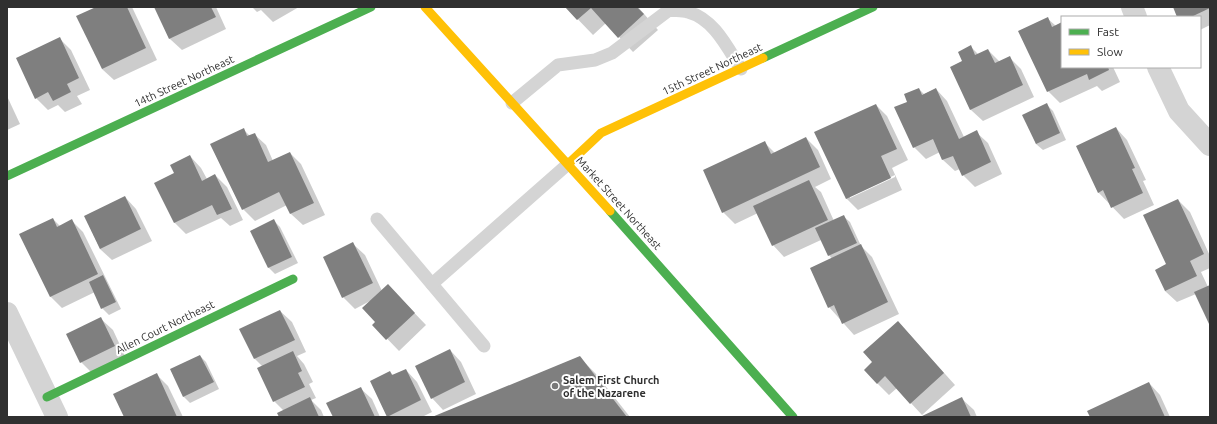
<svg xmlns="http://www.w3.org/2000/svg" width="1217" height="424" viewBox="0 0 1217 424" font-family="Ubuntu,sans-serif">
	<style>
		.shadow { fill: #0003; fill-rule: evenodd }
		.building { fill: #7f7f7f }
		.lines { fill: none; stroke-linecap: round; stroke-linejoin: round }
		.lane { stroke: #d4d4d4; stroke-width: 13 }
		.street { stroke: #d4d4d4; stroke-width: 22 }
		.fast { stroke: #4caf50; stroke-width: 9 }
		.slow { stroke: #ffc107; stroke-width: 9 }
		.poi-dot { fill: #787878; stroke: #fff; stroke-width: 1.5 }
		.labels { text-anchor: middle; stroke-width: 4; stroke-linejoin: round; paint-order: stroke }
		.street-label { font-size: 11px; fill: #303030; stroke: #fff }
		.poi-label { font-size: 11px; font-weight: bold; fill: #303030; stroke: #fff; text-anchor: start }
	</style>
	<rect width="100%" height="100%" fill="#fff"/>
	<g class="shadow">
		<path d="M98,7H132L157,60L114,80L102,69Z"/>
		<path d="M155,7H216L226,29L182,50L170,39Z"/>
		<path d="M252,7H299L273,22L261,10L257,12Z"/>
		<path d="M566,7H638L658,30L633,52L606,23L593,35Z"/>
		<path d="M1174,7H1210V25L1200,30V17H1178Z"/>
		<path d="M1047,18L1056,26L1062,24V67H1113L1120,82L1102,91L1097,86L1060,103L1048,91Z"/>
		<path d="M59,38L71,50L90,90L77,96L82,104L65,112L58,105L48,110L36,98Z"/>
		<path d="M971,47L979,55L988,50L1000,62L1009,57L1021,69L1034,97L983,121L971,110L952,67L963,62Z"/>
		<path d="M919,89L924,94L936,89L947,101L964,137L976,132L988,143L1002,174L975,187L963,175L960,169L955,171L943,160L940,152L926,159L914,147L908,102Z"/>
		<path d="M7,96L20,124L7,130Z"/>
		<path d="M876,105L887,116L908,160L892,168L902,190L858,210L846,198ZM895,175V177L850,198V196Z"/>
		<path d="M1047,105L1053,111L1066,140L1043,150L1036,144L1024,115Z"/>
		<path d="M1116,128L1127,140L1146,180L1143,181L1154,205L1124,219L1098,192Z"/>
		<path d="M243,129L250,136L254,134L266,145L273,161L290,153L301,164L325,215L303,225L291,214L287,205L255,221L243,209Z"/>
		<path d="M806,138L818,150L831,179L815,187L821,192L834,221L843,216L850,222L861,246L872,257L899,314L854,335L829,307L832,259L829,255L821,240L784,257L773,245L758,213L735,224L723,212L764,142L775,153Z"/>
		<path d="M190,156L201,168L207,179L215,175L227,187L243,220L230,226L221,218L186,234L174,222L175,174Z"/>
		<path d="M125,197L136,209L152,241L112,260L100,249L85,216Z"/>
		<path d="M1178,200L1190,212L1210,256V268L1201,272L1208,287L1210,286V324L1196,294L1177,302L1165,291L1167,265Z"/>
		<path d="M53,219L60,226L72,221L83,232L121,309L109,315L102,308L95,292L62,308L50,296Z"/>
		<path d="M274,221L280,227L298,263L275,274L269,268L251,231Z"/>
		<path d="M353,244L365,255L382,291L399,297L426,325L399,351L374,325L377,322L370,301L355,309L343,297Z"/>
		<path d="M280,311L292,322L306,352L297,356L304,364L313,382L309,384L316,398L311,400L321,410L324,417H280L284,411L274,401L263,367L255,359L241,330Z"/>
		<path d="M101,319L113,330L126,358L93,374L81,362Z"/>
		<path d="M909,334L955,385L922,415L897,388L889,395L877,383Z"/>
		<path d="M450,350L461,362L476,394L443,410L432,398Z"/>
		<path d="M200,356L206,362L219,389L190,403L184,397L171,370Z"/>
		<path d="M579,357L596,374L630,417H434Z"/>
		<path d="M406,370L417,382L432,412L422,417H388L390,372L394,376Z"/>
		<path d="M156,374L168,386L183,417H125Z"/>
		<path d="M1149,383L1160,395L1170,417H1091Z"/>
		<path d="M360,388L372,399L380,417H334Z"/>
		<path d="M962,399L974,410L977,417H923Z"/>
	</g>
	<g class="building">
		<path d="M96,7H127L146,48L102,69L76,16Z"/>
		<path d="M154,7H211L216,17L169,39Z"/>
		<path d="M565,7H637L644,14L618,38L591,8L577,20Z"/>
		<path d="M1173,7H1210V8L1191,17H1177Z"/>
		<path d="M1048,17L1052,27L1062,22V67H1108L1109,70L1089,80L1087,74L1047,92L1018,31Z"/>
		<path d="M60,37L79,78L67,84L71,92L53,101L48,92L35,99L16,58Z"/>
		<path d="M971,45L975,55L988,49L995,63L1010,56L1023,85L970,110L950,67L962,61L958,52Z"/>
		<path d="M919,88L922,95L936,88L959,139L977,130L991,162L962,176L953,156L942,160L933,139L913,148L894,107L907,102L904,94Z"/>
		<path d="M1047,103L1060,133L1036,144L1022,115Z"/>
		<path d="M876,104L897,149L881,156L891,178L846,199L814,132Z"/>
		<path d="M1116,127L1135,168L1132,169L1143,193L1111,208L1103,190L1098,193L1076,146Z"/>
		<path d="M244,128L247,136L255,133L268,162L290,152L314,203L290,214L279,192L242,210L210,144Z"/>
		<path d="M806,137L820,167L722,213L703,170L765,141L771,154Z"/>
		<path d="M190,155L202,181L215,174L232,209L217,215L212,205L174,223L154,183L174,173L170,165Z"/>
		<path d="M809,180L828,220L772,246L753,206Z"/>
		<path d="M125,196L141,229L100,249L84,216Z"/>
		<path d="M1178,199L1204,254L1190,261L1197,276L1165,291L1155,270L1166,264L1143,215Z"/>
		<path d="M844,215L857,243L828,256L815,228Z"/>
		<path d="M53,218L57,227L72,219L98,274L50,297L19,234Z"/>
		<path d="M274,219L292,257L268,268L250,231Z"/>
		<path d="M353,242L373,283L342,298L323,257Z"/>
		<path d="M861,244L888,302L842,324L834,305L828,308L810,268Z"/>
		<path d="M103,275L116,302L101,309L89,282Z"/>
		<path d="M388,284L415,313L386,340L372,325L375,322L362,308Z"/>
		<path d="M1210,285V326L1194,292Z"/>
		<path d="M280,310L295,340L254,359L239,329Z"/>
		<path d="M101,317L115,346L80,363L66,334Z"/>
		<path d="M898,321L944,373L910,404L885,376L877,384L864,370L872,362L863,352Z"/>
		<path d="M450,349L465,382L431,399L415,366Z"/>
		<path d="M293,351L302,371L298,373L305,387L273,402L257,368Z"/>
		<path d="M200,355L214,382L183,397L170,369Z"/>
		<path d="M580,356L627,417H432Z"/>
		<path d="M406,369L421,400L387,417L370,381L390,371L392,375Z"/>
		<path d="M157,373L177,417H124L113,394Z"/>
		<path d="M1149,382L1165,417H1090L1087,411Z"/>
		<path d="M361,387L375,417H333L326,403Z"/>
		<path d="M310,397L319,417H279L277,413Z"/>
		<path d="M962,397L971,417H920Z"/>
	</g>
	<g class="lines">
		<g class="lane">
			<path d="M512,103L558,65L595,60L612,53L669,10C675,11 682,10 688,12C714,19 727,47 741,69"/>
			<path d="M377,219L484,346"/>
			<path d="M432,284L568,164"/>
		</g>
		<g class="street">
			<path d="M1132,7L1136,17"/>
			<path d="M1158,67L1179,111L1210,145"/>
			<path d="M7,313L57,417"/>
		</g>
		<g class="fast">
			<path d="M763,58L873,7"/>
			<path d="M7,176L371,7"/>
			<path d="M610,211L793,417"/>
			<path d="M47,397L293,279"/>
		</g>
		<g class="slow">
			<path d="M425,7L610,211"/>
			<path d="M568,164L601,133L763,58"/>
		</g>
	</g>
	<circle class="poi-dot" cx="555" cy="386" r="4"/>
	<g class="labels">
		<g class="street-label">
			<text transform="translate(712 69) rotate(-25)" y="4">15th Street Northeast</text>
			<text transform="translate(184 81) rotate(-25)" y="4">14th Street Northeast</text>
			<text transform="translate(619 203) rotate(48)" y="4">Market Street Northeast</text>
			<text transform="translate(165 327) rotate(-26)" y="4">Allen Court Northeast</text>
		</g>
		<g class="poi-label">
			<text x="563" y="384">Salem First Church<tspan x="563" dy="13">of the Nazarene</tspan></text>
		</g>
	</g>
	<rect width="1217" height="424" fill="none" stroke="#303030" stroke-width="16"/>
	<rect x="1061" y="16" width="140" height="52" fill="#ffffff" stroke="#acacac"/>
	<rect x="1069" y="29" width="20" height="6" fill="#4caf50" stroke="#acacac"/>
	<text x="1097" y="36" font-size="12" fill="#303030">Fast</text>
	<rect x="1069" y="49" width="20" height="6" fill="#ffc107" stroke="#acacac"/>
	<text x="1097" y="56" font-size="12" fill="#303030">Slow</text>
</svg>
